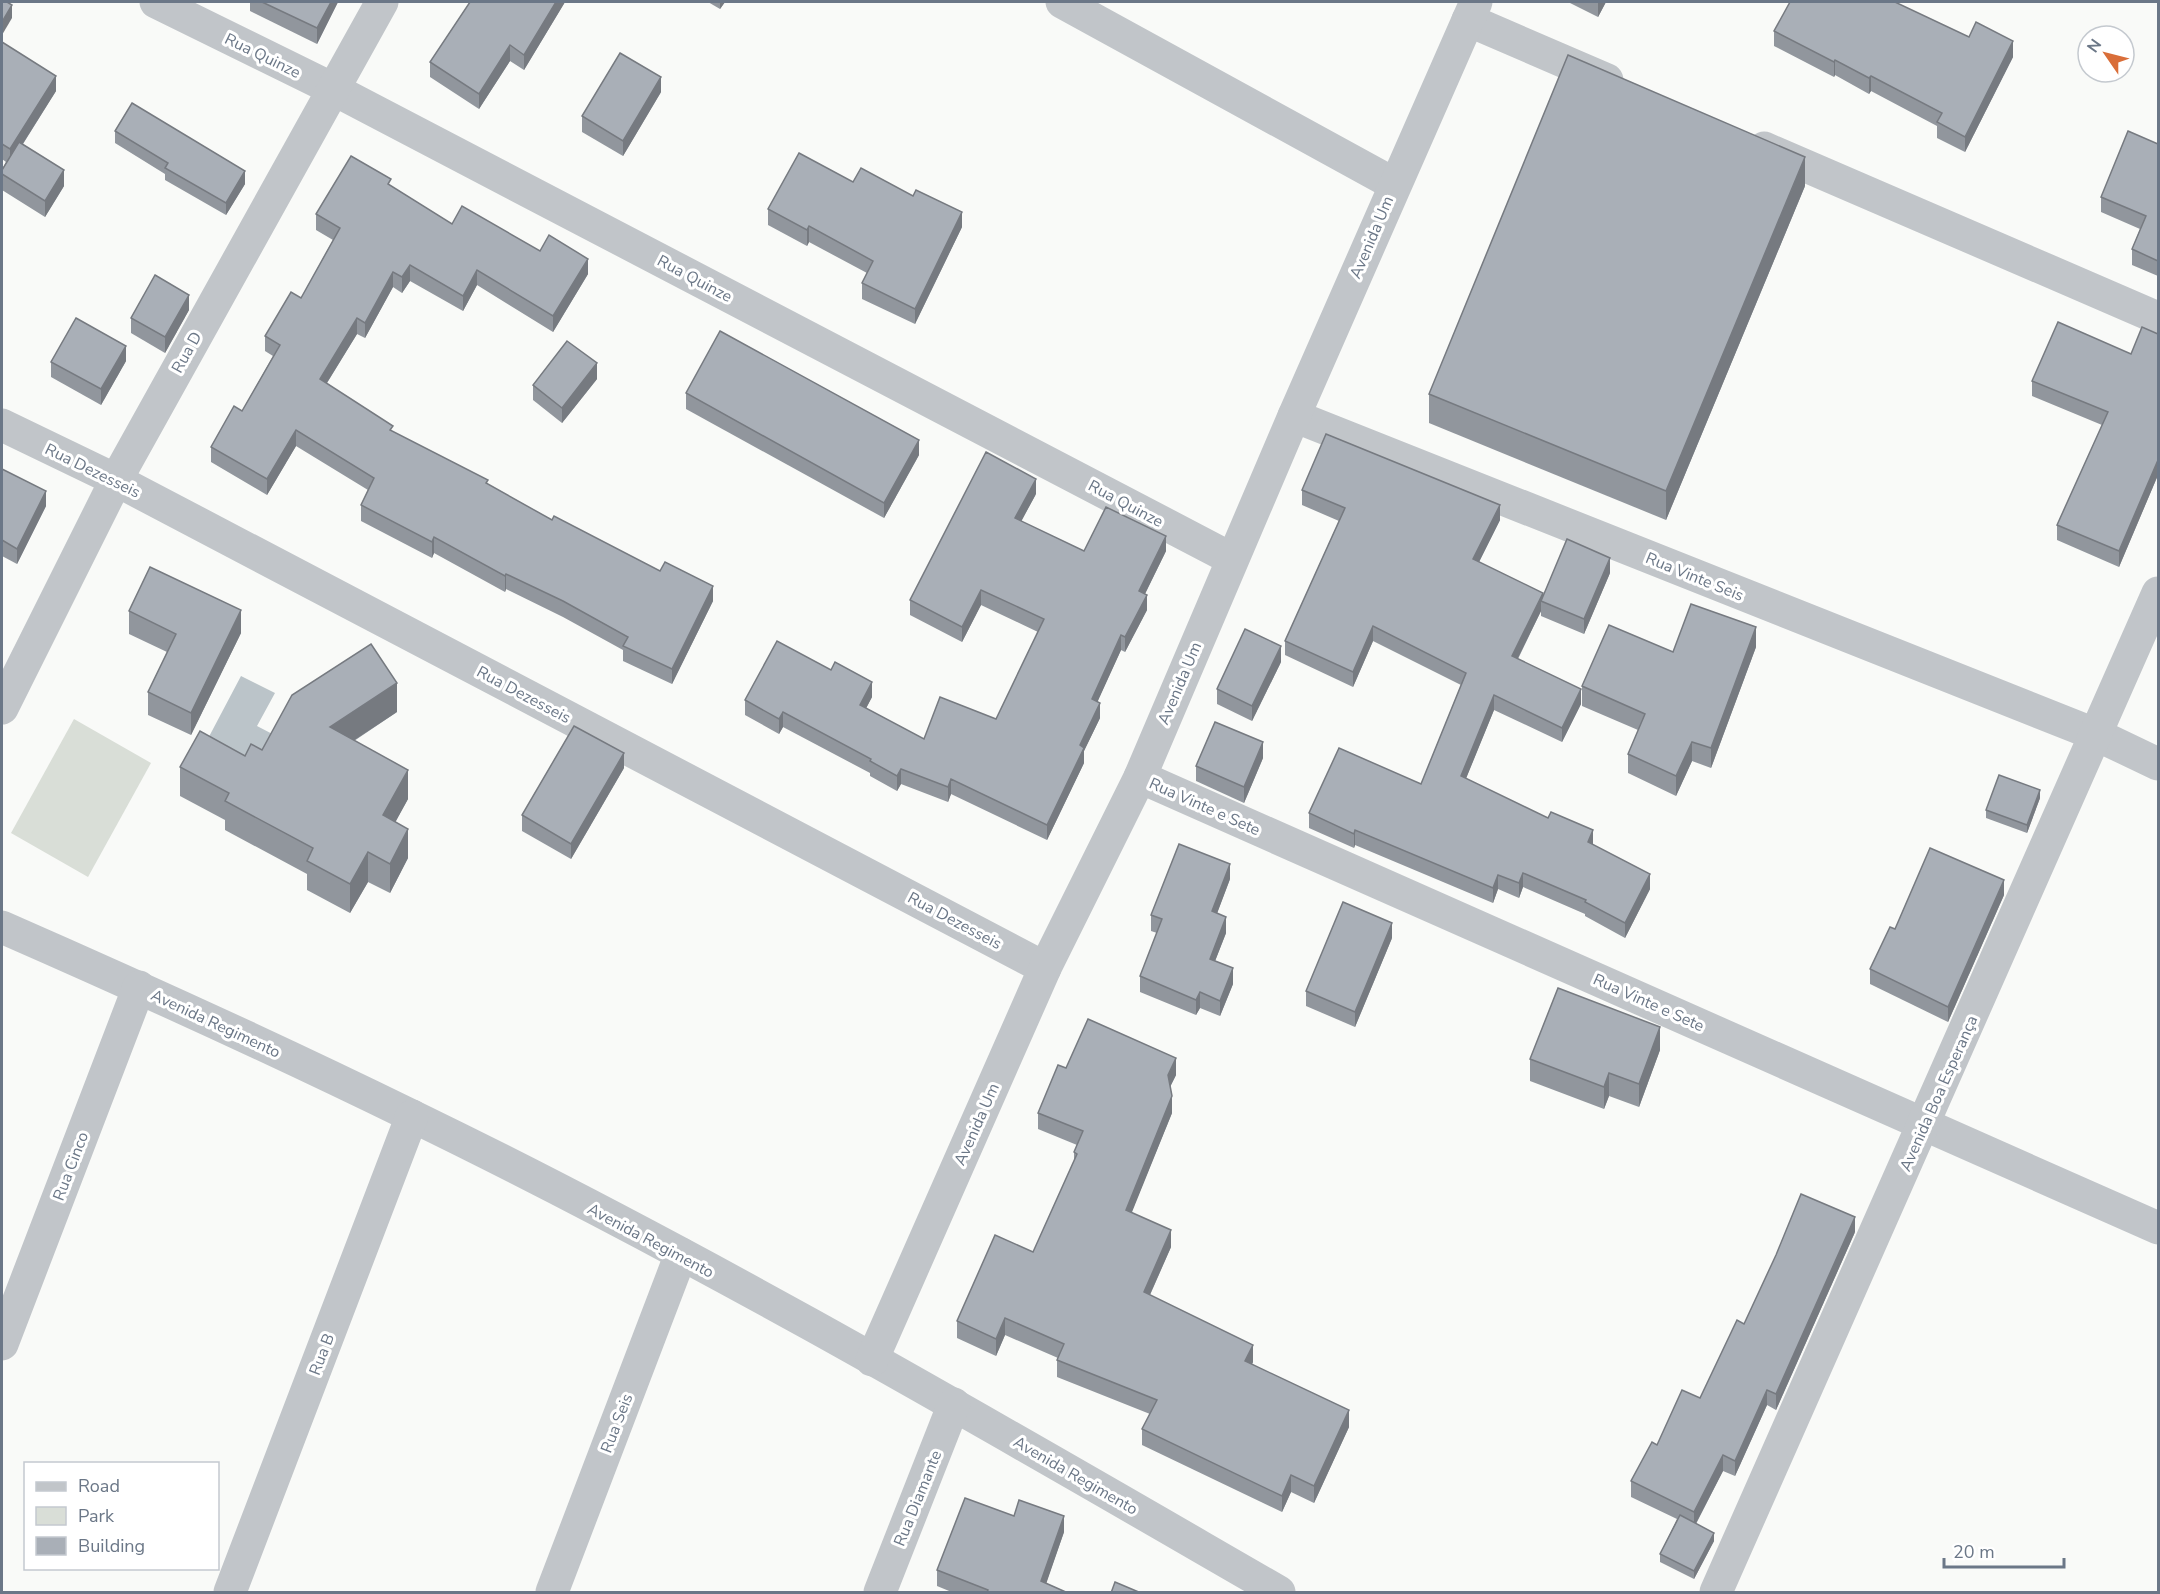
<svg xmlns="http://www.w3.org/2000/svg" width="2160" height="1594" viewBox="0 0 2160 1594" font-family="'Nunito Sans',sans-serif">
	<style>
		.green { fill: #d9ded7 }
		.water { fill: #bbc4c9 }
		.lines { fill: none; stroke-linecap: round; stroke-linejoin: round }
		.minor { stroke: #c1c5c9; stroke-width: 33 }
		.wall { fill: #91969d }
		.shaded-wall { fill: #767a80 }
		.building { fill: #a9afb7; stroke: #767a80; stroke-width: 1.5 }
		.labels { text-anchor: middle; stroke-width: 6; stroke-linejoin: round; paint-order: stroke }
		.street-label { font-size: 16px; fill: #6b7787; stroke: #fff }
	</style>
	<rect width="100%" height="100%" fill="#f9faf8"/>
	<path class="green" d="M74,719L151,763L88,877L11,833Z"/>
	<path class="water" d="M241,676L275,693L257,726L282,739L262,778L203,748Z"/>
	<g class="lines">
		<g class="minor">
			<path d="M156,2L331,88L1232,559"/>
			<path d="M1062,2L1394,184"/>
			<path d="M1468,20L1607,80"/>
			<path d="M1764,148L2158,318"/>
			<path d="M1294,416L2097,735L2158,764"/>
			<path d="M2,425L116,480L1045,968"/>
			<path d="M2,708L116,480L382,2"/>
			<path d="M1140,777L2158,1228"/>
			<path d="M2,927C139,987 275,1049 410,1115C707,1259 993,1427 1279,1592"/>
			<path d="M2,1344L139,987"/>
			<path d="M872,1360L1045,968L1140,777L1294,416L1476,2"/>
			<path d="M230,1592L412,1116"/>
			<path d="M552,1592L681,1254"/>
			<path d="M880,1592L954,1404"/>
			<path d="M1716,1592L2158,593"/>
		</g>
	</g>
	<g class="wall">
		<path d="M250,2H338L317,44L250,11Z"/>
		<path d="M470,2H565L524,70L510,61L479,109L430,77V62Z"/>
		<path d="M708,2H725L720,9Z"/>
		<path d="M1568,2H1606L1598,17Z"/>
		<path d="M1774,31L1969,37L2013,57L1965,152L1937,138V126L1871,91L1869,94L1835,75L1834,77L1774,46Z"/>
		<path d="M2,42L56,91L23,144L64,186L45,217L2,190V170L6,162L2,159Z"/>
		<path d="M661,92L623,156L582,132V116Z"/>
		<path d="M115,131L245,184L226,215L165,180V174L115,143Z"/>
		<path d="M2158,144V276L2132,265V249L2140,229L2101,212V197Z"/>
		<path d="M853,182L913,196L962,227L915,324L862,299V283L867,273L809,242L807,246L768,225V209Z"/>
		<path d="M391,186L452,224L540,251L588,274L553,332L477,285L463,311L410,281L402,293L393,287L365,338L357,334L327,383L393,432L552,520L713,601L672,684L623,661V650L563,617L506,589L505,592L434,553L432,558L361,521V505L368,490L296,446L267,495L211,462V447L242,411L273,356L265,351V336L301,298L333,240L316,230V214Z"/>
		<path d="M1805,186L1666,520L1429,423V394Z"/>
		<path d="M189,310L165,353L131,333V318Z"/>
		<path d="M2158,334V475L2119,567L2057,540V525L2102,425L2032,396V381L2131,354Z"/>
		<path d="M126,361L101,405L51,377V362Z"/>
		<path d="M597,379L562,423L533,400V385Z"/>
		<path d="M686,393L919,455L884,518L686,409Z"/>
		<path d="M2,469L46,506L17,564L2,556Z"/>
		<path d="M1302,490L1500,520L1479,562L1543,596L1610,573L1584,634L1541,616V611L1518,659L1581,704L1562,742L1494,710L1466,778L1593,845L1650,889L1625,938L1585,916V914L1523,887L1519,898L1498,889L1493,903L1355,845L1354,848L1309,828V813L1421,784L1461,685L1373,641L1353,687L1285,655V641L1339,521L1302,505Z"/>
		<path d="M1036,494L1021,521L1084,551H1166L1145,594L1147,610L1125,652L1121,650L1097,702L1100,718L1084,751V763L1047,840L951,794L948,802L901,784L897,791L870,776V773L783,727L779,734L745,715V700L872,697L866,708L924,739L996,719L1038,632L981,605L962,642L910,615V600Z"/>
		<path d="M129,611L241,633L191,735L148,715V692L167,652L129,634Z"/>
		<path d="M1756,647L1711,768L1692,761L1676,796L1628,773V754L1638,730L1582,706V686L1673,652Z"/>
		<path d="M1281,662L1252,721L1217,704V689Z"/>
		<path d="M397,712L354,741L408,799L395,822L408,858L390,893L368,882L350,913L307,890V874L225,830V820L180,796V767L245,756L262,750Z"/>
		<path d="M1263,758L1244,803L1196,781V766Z"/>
		<path d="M624,768L571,859L522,831V815Z"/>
		<path d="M2040,798L2027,833L1986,818V810Z"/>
		<path d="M1230,879L1217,913L1226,933L1215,961L1233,984L1220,1016L1200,1008L1196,1015L1140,992V976L1157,933L1151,931V915Z"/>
		<path d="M2004,895L1948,1022L1870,984V969L1895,929Z"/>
		<path d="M1392,938L1355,1027L1306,1006V991Z"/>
		<path d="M1660,1050L1639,1107L1609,1096L1604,1109L1530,1081V1059Z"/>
		<path d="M1066,1068L1176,1075L1170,1087L1172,1113L1131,1213L1171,1247L1150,1295L1253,1362L1252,1364L1349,1427L1314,1503L1291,1492L1282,1512L1142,1445V1429L1150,1414L1057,1377V1360L1058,1358L1005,1335L996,1356L957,1338V1321L1033,1252L1074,1161V1152L1077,1145L1038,1129V1113Z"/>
		<path d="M1855,1232L1776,1410L1767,1405L1735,1476L1723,1471L1696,1524L1714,1541L1694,1579L1660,1562V1554L1677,1519L1631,1497V1481L1657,1445L1700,1398L1744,1324Z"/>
		<path d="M1014,1516L1064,1532L1046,1583L1068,1593H954L937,1586V1570Z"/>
	</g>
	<g class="shaded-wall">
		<path d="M331,2H338L317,44V28Z"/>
		<path d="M556,2H565L524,70V55Z"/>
		<path d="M720,2H725L720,9Z"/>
		<path d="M1598,2H1606L1598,17Z"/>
		<path d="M12,5V18L2,35V22Z"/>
		<path d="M2013,41V57L1965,152V137Z"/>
		<path d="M510,45V61L479,109V94Z"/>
		<path d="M1835,60V75L1834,77V62Z"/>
		<path d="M56,76V91L10,164V149Z"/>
		<path d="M1871,76V91L1869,94V78Z"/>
		<path d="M661,77V92L623,156V141Z"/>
		<path d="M1805,157V186L1666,520V491Z"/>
		<path d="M64,170V186L45,217V201Z"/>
		<path d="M245,171V184L226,215V203Z"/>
		<path d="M962,212V227L915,324V309Z"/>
		<path d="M809,226V242L807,246V230Z"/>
		<path d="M588,259V274L553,332V316Z"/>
		<path d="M410,265V281L402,293V277Z"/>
		<path d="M477,270V285L463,311V296Z"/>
		<path d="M393,272V287L365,338V323Z"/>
		<path d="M189,295V310L165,353V337Z"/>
		<path d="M357,318V334L320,394V379Z"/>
		<path d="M126,346V361L101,405V389Z"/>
		<path d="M597,363V379L562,423V408Z"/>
		<path d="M296,430V446L267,495V479Z"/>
		<path d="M919,440V455L884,518V503Z"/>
		<path d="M2158,460V475L2119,567V551Z"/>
		<path d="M1036,479V494L1015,533V518Z"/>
		<path d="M46,491V506L17,564V549Z"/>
		<path d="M1500,505V520L1473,574V559Z"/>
		<path d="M1166,536V551L1139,606V591Z"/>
		<path d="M434,537V553L432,558V542Z"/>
		<path d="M1610,558V573L1584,634V619Z"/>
		<path d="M506,574V589L505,592V576Z"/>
		<path d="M713,586V601L672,684V669Z"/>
		<path d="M981,590V605L962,642V627Z"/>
		<path d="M1543,593V602L1541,601V611L1512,670V656Z"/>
		<path d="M1147,595V610L1125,652V637Z"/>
		<path d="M241,610V633L191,735V713Z"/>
		<path d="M1373,626V641L1353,687V672Z"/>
		<path d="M1756,627V647L1711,768V748Z"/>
		<path d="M1121,635V650L1092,714V699Z"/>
		<path d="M1281,646V662L1252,721V706Z"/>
		<path d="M872,682V697L860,720V705Z"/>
		<path d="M397,683V712L330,756V727Z"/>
		<path d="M1581,689V704L1562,742V728Z"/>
		<path d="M1494,695V710L1461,791V776Z"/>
		<path d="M1100,703V718L1084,751V763L1047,840V825L1080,745Z"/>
		<path d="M783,712V727L779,734V719Z"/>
		<path d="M1263,742V758L1244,803V787Z"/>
		<path d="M1692,742V761L1676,796V776Z"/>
		<path d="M624,753V768L571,859V844Z"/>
		<path d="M901,769V784L897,791V776Z"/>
		<path d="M408,770V799L383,845V815Z"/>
		<path d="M951,779V794L948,802V787Z"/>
		<path d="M2040,790V798L2027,833V825Z"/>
		<path d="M408,829V858L390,893V864Z"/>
		<path d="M1355,830V845L1354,848V834Z"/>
		<path d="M1593,830V845L1588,842Z"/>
		<path d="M368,852V882L350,913V884Z"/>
		<path d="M1230,864V879L1212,927V911Z"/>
		<path d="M1523,873V887L1519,898V883Z"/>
		<path d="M1650,874V889L1625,938V923Z"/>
		<path d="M1498,875V889L1493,903V888Z"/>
		<path d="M2004,880V895L1948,1022V1007Z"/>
		<path d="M1226,917V933L1210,974V959Z"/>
		<path d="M1392,923V938L1355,1027V1012Z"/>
		<path d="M1233,968V984L1220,1016V1001Z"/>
		<path d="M1200,992V1008L1196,1015V1000Z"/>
		<path d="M1660,1027V1050L1639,1107V1084Z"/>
		<path d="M1176,1058V1075L1168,1091V1075Z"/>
		<path d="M1609,1073V1096L1604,1109V1087Z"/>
		<path d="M1172,1096V1113L1126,1227V1210Z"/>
		<path d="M1855,1217V1232L1776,1410V1394Z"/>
		<path d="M1171,1230V1247L1144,1308V1292Z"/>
		<path d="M1005,1318V1335L996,1356V1339Z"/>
		<path d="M1253,1345V1362L1245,1378V1361Z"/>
		<path d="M1767,1390V1405L1735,1476V1461Z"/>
		<path d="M1349,1410V1427L1314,1503V1486Z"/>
		<path d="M1723,1455V1471L1694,1527V1512Z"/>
		<path d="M1291,1475V1492L1282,1512V1496Z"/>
		<path d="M1064,1516V1532L1043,1593L1041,1581Z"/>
		<path d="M1714,1533V1541L1694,1579V1571Z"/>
	</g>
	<g class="building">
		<path d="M2,2H7L12,5L2,22Z"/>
		<path d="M262,2H331L317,28Z"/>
		<path d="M470,2H556L524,55L510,45L479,94L430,62Z"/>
		<path d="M1790,2H1895L1969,37L1976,22L2013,41L1965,137L1937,122L1942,113L1871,76L1869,78L1835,60L1834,62L1774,31Z"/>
		<path d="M2,42L56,76L10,149L2,144Z"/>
		<path d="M620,53L661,77L623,141L582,116Z"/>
		<path d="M1568,55L1805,157L1666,491L1429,394Z"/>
		<path d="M132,103L245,171L226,203L165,168L168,163L115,131Z"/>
		<path d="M2128,131L2158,144V261L2132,249L2146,216L2101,197Z"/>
		<path d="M19,142L64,170L45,201L2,174V170Z"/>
		<path d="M799,153L853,182L861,168L913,196L916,190L962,212L915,309L862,283L873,261L809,226L807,230L768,209Z"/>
		<path d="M351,156L391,179L388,184L452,224L462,206L540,251L549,235L588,259L553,316L477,270L463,296L410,265L402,277L393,272L365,323L357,318L320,379L393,426L390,430L488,480L486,483L552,520L554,516L660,571L665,562L713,586L672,669L623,646L628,637L563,601L506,574L505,576L434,537L432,542L361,505L374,478L296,430L267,479L211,447L234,406L242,411L280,345L265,336L291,292L301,298L340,228L316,214Z"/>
		<path d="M155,275L189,295L165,337L131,318Z"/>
		<path d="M76,318L126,346L101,389L51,362Z"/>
		<path d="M2058,322L2131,354L2142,327L2158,334V460L2119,551L2057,525L2108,412L2032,381Z"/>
		<path d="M720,331L919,440L884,503L686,393Z"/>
		<path d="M567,341L597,363L562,408L533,385Z"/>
		<path d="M1326,434L1500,505L1473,559L1543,593L1512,656L1581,689L1562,728L1494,695L1461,776L1548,818L1551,812L1593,830L1588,842L1650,874L1625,923L1585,902L1586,900L1523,873L1519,883L1498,875L1493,888L1355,830L1354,834L1309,813L1339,748L1421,784L1466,673L1373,626L1353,672L1285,641L1345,508L1302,490Z"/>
		<path d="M986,452L1036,479L1015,518L1084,551L1106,507L1166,536L1139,591L1147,595L1125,637L1121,635L1092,699L1100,703L1080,745L1084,748L1047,825L951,779L948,787L901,769L897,776L870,761L871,759L783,712L779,719L745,700L777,641L831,670L835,662L872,682L860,705L924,739L940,697L996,719L1044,619L981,590L962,627L910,600Z"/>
		<path d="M2,469L46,491L17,549L2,540Z"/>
		<path d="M1567,539L1610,558L1584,619L1541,601Z"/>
		<path d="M150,567L241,610L191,713L148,692L176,634L129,611Z"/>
		<path d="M1691,604L1756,627L1711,748L1692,742L1676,776L1628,754L1645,714L1582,686L1609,625L1673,652Z"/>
		<path d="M1245,629L1281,646L1252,706L1217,689Z"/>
		<path d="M371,644L397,683L330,727L408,770L383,815L408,829L390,864L368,852L350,884L307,861L313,848L225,801L229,793L180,767L200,731L245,756L251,744L262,750L292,695Z"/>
		<path d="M1215,722L1263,742L1244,787L1196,766Z"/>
		<path d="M574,726L624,753L571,844L522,815Z"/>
		<path d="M1999,775L2040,790L2027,825L1986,810Z"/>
		<path d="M1179,844L1230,864L1212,911L1226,917L1210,959L1233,968L1220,1001L1200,992L1196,1000L1140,976L1162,919L1151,915Z"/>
		<path d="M1930,848L2004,880L1948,1007L1870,969L1890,927L1895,929Z"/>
		<path d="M1343,902L1392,923L1355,1012L1306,991Z"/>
		<path d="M1558,988L1660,1027L1639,1084L1609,1073L1604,1087L1530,1059Z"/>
		<path d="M1088,1019L1176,1058L1168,1075L1172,1096L1126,1210L1171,1230L1144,1292L1253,1345L1245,1361L1349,1410L1314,1486L1291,1475L1282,1496L1142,1429L1157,1400L1057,1360L1064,1344L1005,1318L996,1339L957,1321L995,1235L1033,1252L1077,1154L1074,1152L1083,1131L1038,1113L1058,1065L1066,1068Z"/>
		<path d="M1801,1194L1855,1217L1776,1394L1767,1390L1735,1461L1723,1455L1694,1512L1631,1481L1652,1442L1657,1445L1682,1390L1700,1398L1737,1320L1744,1324L1776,1255Z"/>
		<path d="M965,1498L1014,1516L1019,1500L1064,1516L1041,1581L1068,1593H987L988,1590L937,1570Z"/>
		<path d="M1680,1515L1714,1533L1694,1571L1660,1554Z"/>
		<path d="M1115,1582L1141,1593H1111Z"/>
	</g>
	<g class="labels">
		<g class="street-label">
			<text transform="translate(263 55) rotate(26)" y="6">Rua Quinze</text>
			<text transform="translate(1371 237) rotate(-67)" y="6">Avenida Um</text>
			<text transform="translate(695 278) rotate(28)" y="6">Rua Quinze</text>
			<text transform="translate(186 352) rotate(-61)" y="6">Rua D</text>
			<text transform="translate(93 470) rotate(26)" y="6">Rua Dezesseis</text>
			<text transform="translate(1126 503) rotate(28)" y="6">Rua Quinze</text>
			<text transform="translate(1695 576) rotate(22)" y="6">Rua Vinte Seis</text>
			<text transform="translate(1179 683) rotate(-67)" y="6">Avenida Um</text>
			<text transform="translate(524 694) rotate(28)" y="6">Rua Dezesseis</text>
			<text transform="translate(1205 806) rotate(24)" y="6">Rua Vinte e Sete</text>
			<text transform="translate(955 920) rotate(28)" y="6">Rua Dezesseis</text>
			<text transform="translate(1649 1002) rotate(24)" y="6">Rua Vinte e Sete</text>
			<text transform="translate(216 1023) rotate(25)" y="6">Avenida Regimento</text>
			<text transform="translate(1938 1093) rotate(-66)" y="6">Avenida Boa Esperança</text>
			<text transform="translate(976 1124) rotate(-66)" y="6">Avenida Um</text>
			<text transform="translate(70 1166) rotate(-69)" y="6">Rua Cinco</text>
			<text transform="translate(651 1240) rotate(28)" y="6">Avenida Regimento</text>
			<text transform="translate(321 1354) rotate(-69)" y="6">Rua B</text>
			<text transform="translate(616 1423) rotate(-69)" y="6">Rua Seis</text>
			<text transform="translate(1076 1475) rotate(30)" y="6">Avenida Regimento</text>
			<text transform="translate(917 1498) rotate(-68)" y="6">Rua Diamante</text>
		</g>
	</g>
	<rect width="2160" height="1594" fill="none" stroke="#6b7787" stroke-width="6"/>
	<rect x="24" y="1462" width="195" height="108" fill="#ffffff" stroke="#c4c9cf" stroke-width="1.5"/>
	<rect x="36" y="1482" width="30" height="9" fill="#c1c5c9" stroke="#c4c9cf" stroke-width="1.5"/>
	<text x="78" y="1492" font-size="18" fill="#6b7787">Road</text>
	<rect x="36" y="1507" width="30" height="18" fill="#d9ded7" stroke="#c4c9cf" stroke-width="1.5"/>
	<text x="78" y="1522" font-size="18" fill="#6b7787">Park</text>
	<rect x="36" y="1537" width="30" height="18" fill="#a9afb7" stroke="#c4c9cf" stroke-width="1.5"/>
	<text x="78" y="1552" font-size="18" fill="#6b7787">Building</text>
	<g transform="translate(2106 54) rotate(305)"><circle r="28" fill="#ffffff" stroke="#c4c9cf" stroke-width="1.5"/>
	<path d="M0-4.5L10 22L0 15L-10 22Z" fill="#d96e39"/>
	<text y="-9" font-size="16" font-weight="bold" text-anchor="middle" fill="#6b7787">N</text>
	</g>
	<path d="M1944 1558v9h120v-9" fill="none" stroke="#6b7787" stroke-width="3"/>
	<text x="1953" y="1558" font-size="18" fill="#6b7787" stroke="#ffffff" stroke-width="4.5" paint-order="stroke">20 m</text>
</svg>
